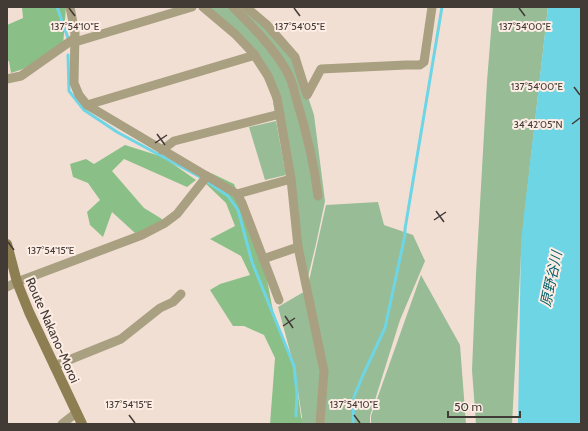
<svg xmlns="http://www.w3.org/2000/svg" width="588" height="431" viewBox="0 0 588 431" font-family="Cabin,'Noto Sans JP',sans-serif">
	<style>
		.green { fill: #98bc96 }
		.forest { fill: #8ac087 }
		.water { fill: #6ed5e5 }
		.lines { fill: none; stroke-linecap: round; stroke-linejoin: round }
		.stream { stroke: #6ed5e5; stroke-width: 3 }
		.street { stroke: #a9a081; stroke-width: 9 }
		.secondary { stroke: #8d7f51; stroke-width: 10 }
		.ticks { fill: none; stroke: #413a35; stroke-width: 1.5 }
		.labels { text-anchor: middle; stroke-width: 4; stroke-linejoin: round; paint-order: stroke }
		.street-label { font-size: 13px; fill: #413a35; stroke: #fdede4 }
		.water-label { font-size: 14px; font-style: italic; fill: #08636e; stroke: #fdede4 }
		.ticks-label { font-size: 10px; text-anchor: middle; fill: #413a35; stroke: #fdede4; stroke-width: 4; stroke-linejoin: round; paint-order: stroke }
	</style>
	<rect width="100%" height="100%" fill="#f2dfd4"/>
	<g class="green">
		<path d="M203,7H250L295,57L314,115L325,201L316,244L306,285L269,79L235,34Z"/>
		<path d="M493,7H548L526,201L521,254L512,424H476L472,370L476,274L487,81Z"/>
		<path d="M276,121L286,175L265,180L249,127Z"/>
		<path d="M378,202L384,225L413,235L425,261L400,320L370,416V424H299L302,417L294,366L278,307L307,290L326,205Z"/>
		<path d="M421,275L460,345L466,424H371V416Z"/>
	</g>
	<g class="forest">
		<path d="M22,7H66L63,46L23,69L11,73L9,61H7V25L23,18Z"/>
		<path d="M125,145L163,157L196,180L187,187L124,159L112,171L144,208L162,219L155,228L135,233L112,212L103,237L90,225L87,212L100,200L88,183L73,177L70,164L86,159L94,164Z"/>
		<path d="M211,173L234,184L263,259L274,316L287,348L295,373L302,424H270L275,358L264,335L244,326H233L210,290L220,284L250,275L241,256L210,239L235,226L226,203L203,181Z"/>
	</g>
	<path class="water" d="M548,7H581V424H518L521,241Z"/>
	<g class="lines">
		<g class="stream">
			<path d="M57,7L68,38"/>
			<path d="M68,55L69,91L84,110L117,132L202,178L228,196L238,210L252,262L294,366L297,393L296,416"/>
			<path d="M353,424L354,397L363,375L385,328L405,235V229L442,7"/>
		</g>
		<g class="street">
			<path d="M70,7L75,33L74,83L79,95L87,105L237,194L242,203L279,300"/>
			<path d="M203,7L235,34L253,53L268,76L277,98L291,179L298,247L324,371L320,424"/>
			<path d="M233,7C253,27 272,46 286,70C291,78 294,89 296,98C306,130 314,163 318,196"/>
			<path d="M246,7L267,25L295,57L307,95L321,69L406,65H420L424,62L432,7"/>
			<path d="M75,42L192,7"/>
			<path d="M7,79L21,76L75,38"/>
			<path d="M87,105L255,55"/>
			<path d="M162,150L174,141L280,114"/>
			<path d="M237,194L291,179"/>
			<path d="M263,259L298,247"/>
			<path d="M7,287L17,282L142,235L165,223L177,214L207,176"/>
			<path d="M54,366L121,339L160,308L173,302L181,294"/>
			<path d="M62,424L76,413"/>
		</g>
		<path class="secondary" d="M7,244L17,282L29,312L82,424"/>
	</g>
	<path class="ticks" d="M69,8L75,16M294,8L300,16M519,8L525,16M574,87L580,95M572,124L580,118M157,134L165,145M155,143L167,135M436,211L444,222M434,220L446,212M8,242L14,250M285,316L293,328M283,326L295,318M129,415L135,423M354,415L360,423"/>
	<g class="labels">
		<g class="street-label">
			<text transform="translate(53 330) rotate(66)" y="5">Route Nakano-Moroi</text>
		</g>
		<g class="water-label">
			<text transform="translate(551 279) rotate(-78)" y="5">原野谷川</text>
		</g>
	</g>
	<g class="ticks-label">
		<text x="75" y="30">137°54'10"E</text>
		<text x="300" y="30">137°54'05"E</text>
		<text x="525" y="30">137°54'00"E</text>
		<text x="537" y="90">137°54'00"E</text>
		<text x="538" y="128">34°42'05"N</text>
		<text x="51" y="254">137°54'15"E</text>
		<text x="129" y="408">137°54'15"E</text>
		<text x="354" y="408">137°54'10"E</text>
	</g>
	<rect width="588" height="431" fill="none" stroke="#413a35" stroke-width="16"/>
	<path d="M448 411v6h72v-6" fill="none" stroke="#413a35" stroke-width="2"/>
	<text x="454" y="411" font-size="12" fill="#413a35" stroke="#fdede4" stroke-width="3" paint-order="stroke">50 m</text>
</svg>
